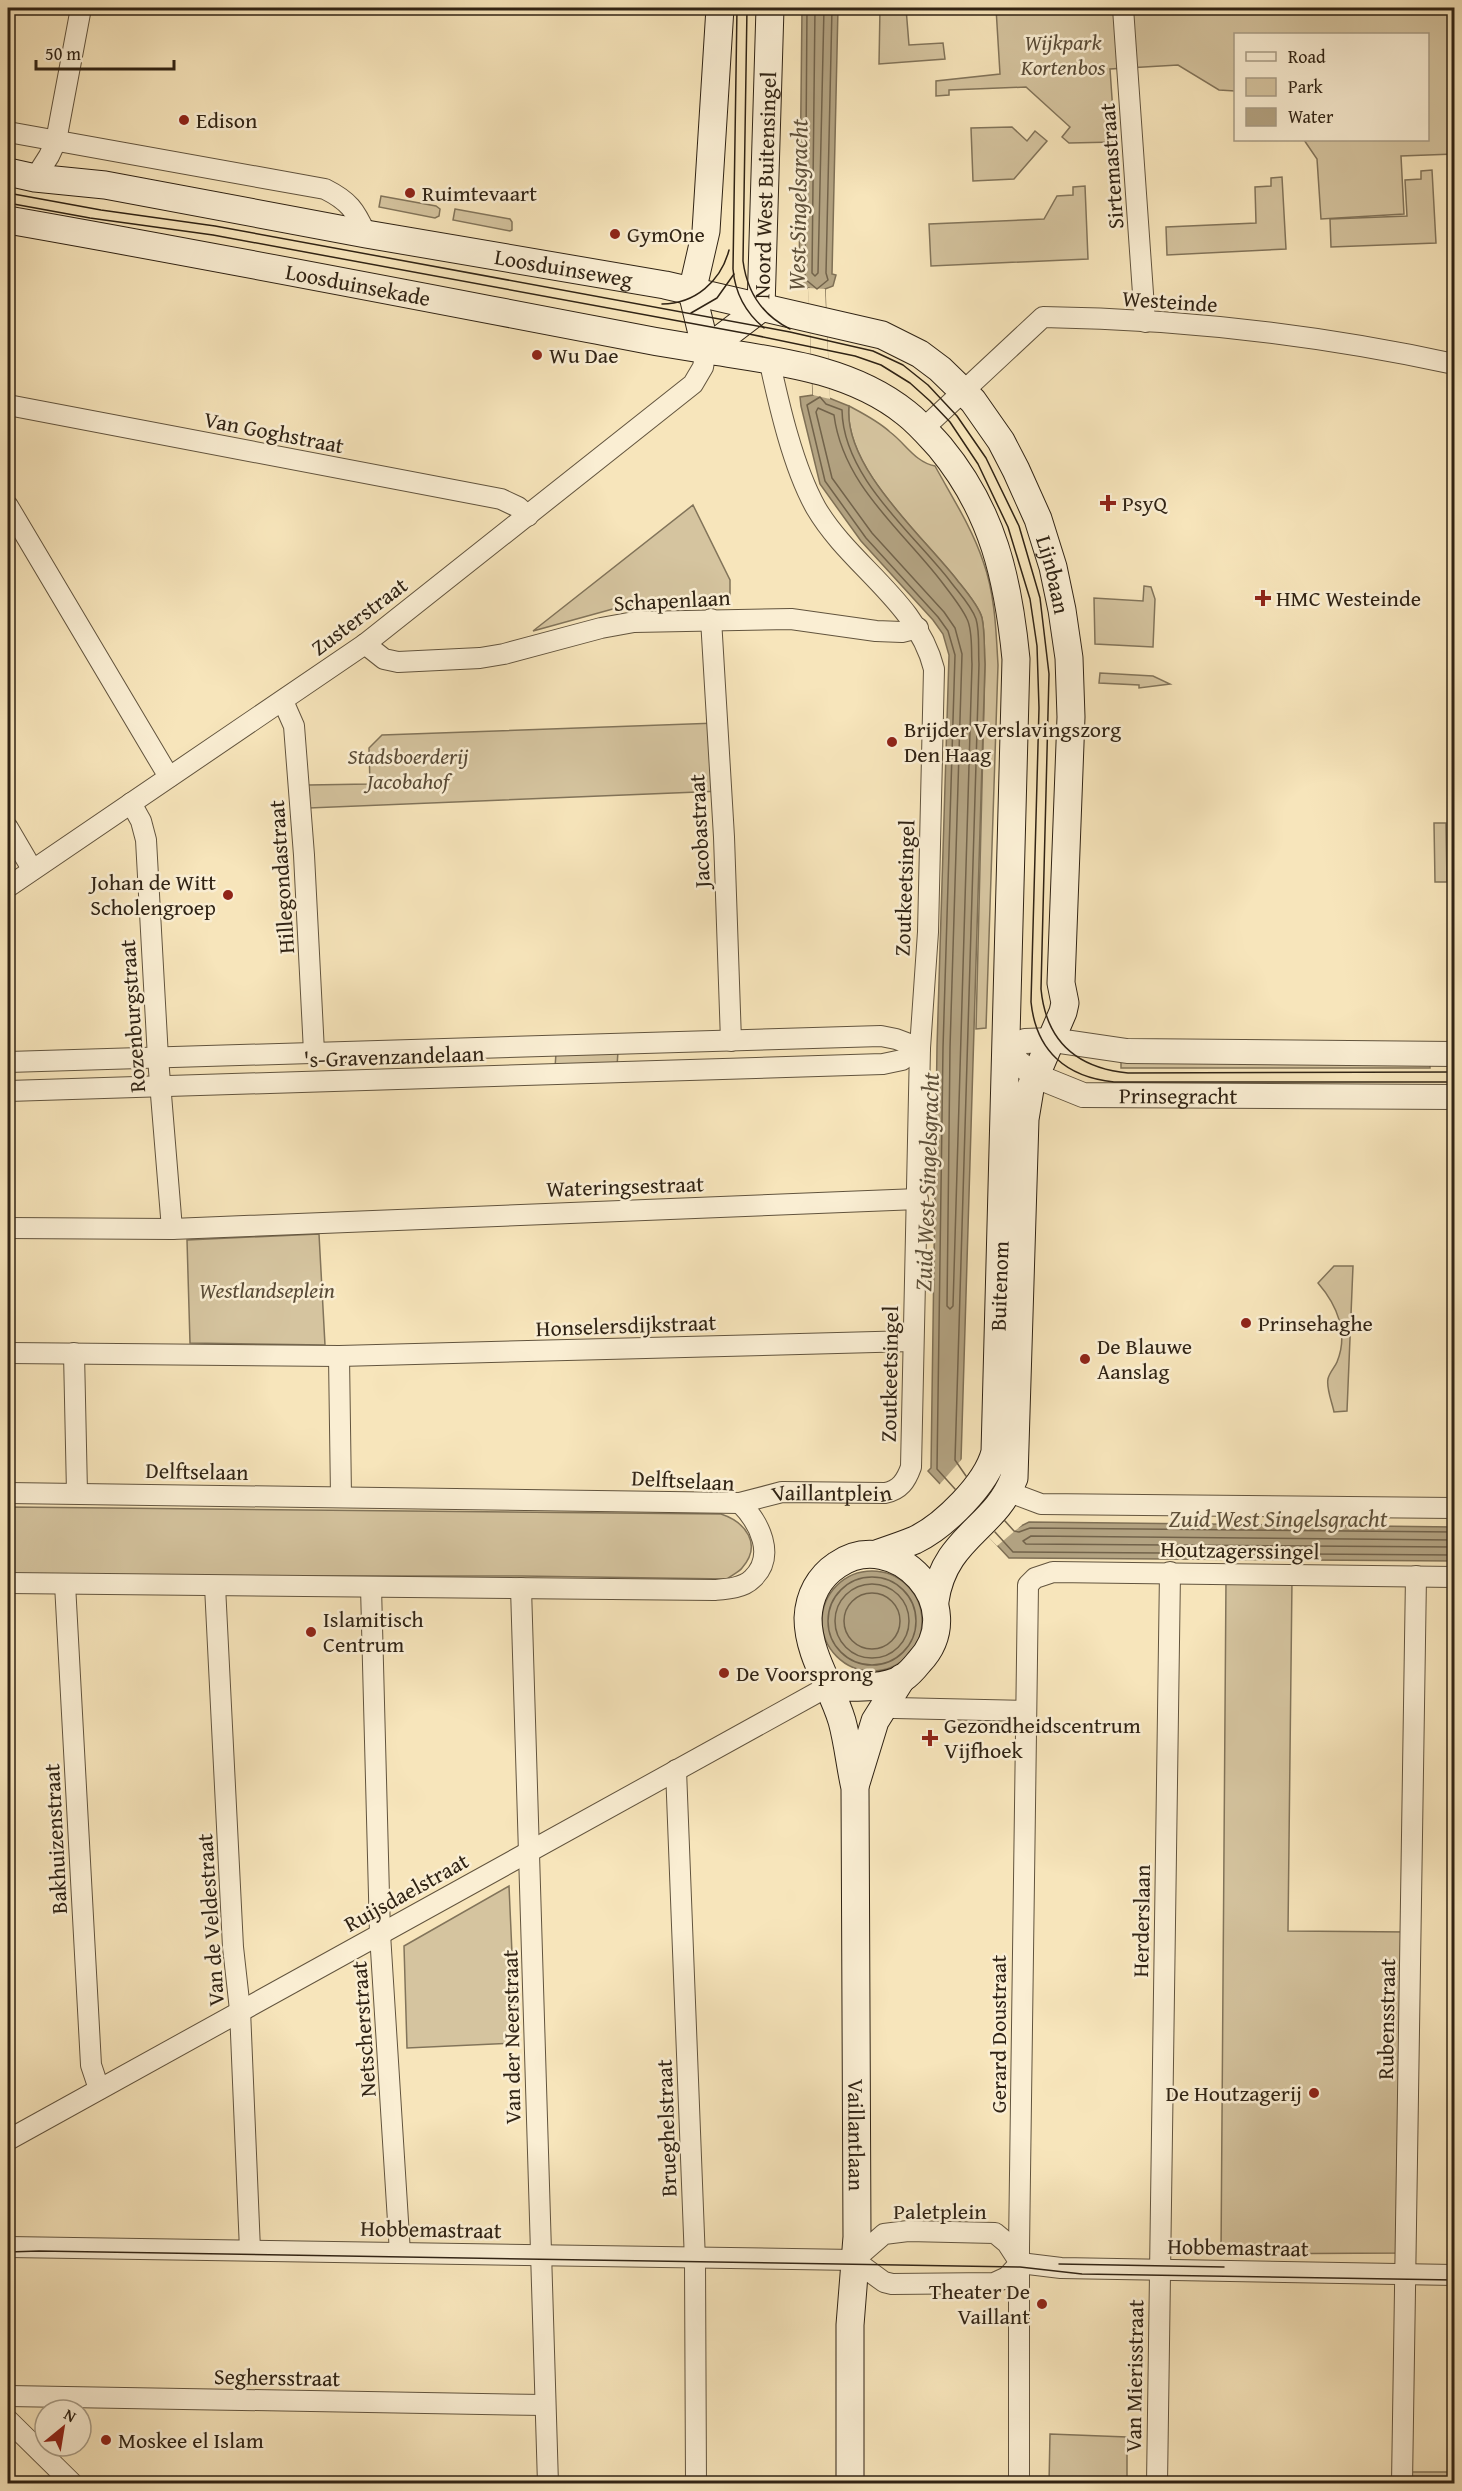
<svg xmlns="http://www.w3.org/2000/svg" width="1462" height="2491" viewBox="0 0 1462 2491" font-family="'Gentium Book Plus',serif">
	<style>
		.green { fill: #d5c49f; stroke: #82745a; stroke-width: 1.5 }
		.water { fill: #b3a382; stroke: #7f7056; stroke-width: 1.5 }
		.pier { fill: #f7e5bb }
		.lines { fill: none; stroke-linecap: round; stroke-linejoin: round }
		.shore { stroke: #72634b; stroke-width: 1.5 }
		.minor-casing { stroke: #62543e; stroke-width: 22 }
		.tertiary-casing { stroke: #62543e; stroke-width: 26 }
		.secondary-casing { stroke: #302314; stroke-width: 29 }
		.minor { stroke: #faeed3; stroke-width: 20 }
		.tertiary { stroke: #faeed3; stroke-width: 24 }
		.secondary { stroke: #faeed3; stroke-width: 27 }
		.tram { stroke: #302314; stroke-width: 1.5 }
		.poi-dot { fill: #8f2418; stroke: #faeed3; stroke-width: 2 }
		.labels { text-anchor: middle; stroke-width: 5; stroke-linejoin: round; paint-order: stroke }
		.park-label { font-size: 22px; font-style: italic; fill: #594b37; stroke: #faeed3 }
		.poi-label { font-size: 22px; fill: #302314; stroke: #faeed3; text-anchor: start }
		.street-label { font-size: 22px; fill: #302314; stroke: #faeed3 }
		.water-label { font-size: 24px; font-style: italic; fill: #5e503a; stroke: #faeed3 }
	</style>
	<rect width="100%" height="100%" fill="#f7e5bb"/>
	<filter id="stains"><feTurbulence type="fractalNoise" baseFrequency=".00333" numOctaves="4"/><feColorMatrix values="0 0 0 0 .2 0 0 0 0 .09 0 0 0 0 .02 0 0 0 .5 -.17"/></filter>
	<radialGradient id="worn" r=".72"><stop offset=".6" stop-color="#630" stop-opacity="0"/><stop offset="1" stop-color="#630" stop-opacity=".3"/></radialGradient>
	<g class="green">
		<path d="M880,8H906L909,45L943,43L945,59L879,64Z"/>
		<path d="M996,8H1454V154L1401,156L1404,214L1321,219L1317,159L1304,140H1428V34H1236L1235,91L1219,90L1178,65L1110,69L1115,142L1069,143L1062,137L1070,127L1026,87L949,90V95L936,96V81L1000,74Z"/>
		<path d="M1012,127L1027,141L1035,131L1047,141L1014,179L973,181L971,128Z"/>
		<path d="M1432,170L1436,243L1331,247L1330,219L1407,216L1405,180L1421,179V171Z"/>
		<path d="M1282,177L1286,249L1167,255L1166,227L1256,223L1255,187L1271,186V178Z"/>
		<path d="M1085,186L1088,259L931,266L929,224L1044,219L1057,196L1073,195V187Z"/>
		<path d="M381,196L436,206L440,209L439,216L435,218L379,207Z"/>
		<path d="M455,209L510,219L512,222V230L510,231L453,220Z"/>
		<path d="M849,406C864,414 878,421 890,432C906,444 915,462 935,466C952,497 972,528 983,561C995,594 996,630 998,665L986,1028L976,1029L985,664C984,649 985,632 982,618C979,606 965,590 957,580C922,535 843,467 849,406Z"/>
		<path d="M693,505L730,580V603L654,602L620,607L533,631Z"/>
		<path d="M1144,586L1151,587L1155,599L1153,647L1095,644L1094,598L1143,601Z"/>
		<path d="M1100,673L1153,676L1170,684L1139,688V685L1099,683Z"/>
		<path d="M717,723L722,791L309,808L308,785L370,784L369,748L382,735Z"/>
		<path d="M1434,823H1446L1447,882H1435Z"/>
		<path d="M618,1051L617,1067L555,1068L556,1053Z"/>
		<path d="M1430,1058V1068H1121V1062Z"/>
		<path d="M319,1234L325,1345L190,1343L187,1240Z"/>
		<path d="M1334,1266H1353L1347,1411L1334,1412C1332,1402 1326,1388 1328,1379C1329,1373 1335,1367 1337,1362C1349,1333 1337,1305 1318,1283Z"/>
		<path d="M8,1507L721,1514C745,1522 763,1544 742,1568C739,1572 732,1575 727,1579L521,1576H8Z"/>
		<path d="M1226,1579L1292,1580L1288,1931L1410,1932L1400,2253L1221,2254Z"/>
		<path d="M509,1886L516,2043L407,2048L404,1946Z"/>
		<path d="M1050,2434L1127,2437V2483H1049Z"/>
		<path d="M1412,2472H1454V2483L1411,2484Z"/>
	</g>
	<g class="water">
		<path d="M802,8H838L832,274L836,275L833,286L825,289L829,398L849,406C843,467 922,535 957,580C965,590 979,606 982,618C985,632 984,649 985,664L961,1461L1019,1527L1029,1522L1454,1527V1561L1009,1558L928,1471L931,1468L937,1047L949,655L943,634L933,620L861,541L820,484L801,406L800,397L813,395L809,288H804L799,282Z"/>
		<circle cx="872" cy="1621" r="50"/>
	</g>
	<g class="pier">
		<path d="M808,288L825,289L830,399L813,395Z"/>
		<path d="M962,1459L1022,1525L997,1546L939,1485Z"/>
	</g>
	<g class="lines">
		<g class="shore">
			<path d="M807,8L805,279L817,289L828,280L826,273L832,8"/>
			<path d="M815,8L812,273L815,276L818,273L824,8"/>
			<path d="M818,408L834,415C843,485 901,529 941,581C950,593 961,606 967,619C973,631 971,651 972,664L953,1306L950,1309L947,1306L950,1048L962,654L955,628L944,612L872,533L832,478L816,412Z"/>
			<path d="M955,1489L937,1469L943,1048L955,655L948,631L938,617L866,538L825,481L807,405L820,397L826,404L842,410C843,477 912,532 950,581C958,592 971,605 976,619C980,632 978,650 979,664L955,1460L966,1476"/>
			<path d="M1005,1521L1014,1531L1019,1532L1030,1528L1454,1532"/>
			<path d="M995,1532L1013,1552L1454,1555"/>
			<path d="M1454,1540L1031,1536L1023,1541L1026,1544L1454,1547"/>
			<circle cx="872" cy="1621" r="44"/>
			<circle cx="872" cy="1621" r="37"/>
			<circle cx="872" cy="1621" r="28"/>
		</g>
		<defs>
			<g id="minor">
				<path d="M1123,8L1145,322"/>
				<path d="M8,132L325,189C349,201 355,210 366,234"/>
				<path d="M35,178L49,156L56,141L81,8"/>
				<path d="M8,405L501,499L518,507L528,516"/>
				<path d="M924,428L1043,317C1180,319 1320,335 1454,364"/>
				<path d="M8,506L169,777"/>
				<path d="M711,619L724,837L731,1041"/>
				<path d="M365,644L384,659L398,662L480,658L504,654L601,628L634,622L791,619L876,631L902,632L918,628"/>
				<path d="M283,701L294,726L304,855L314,1052"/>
				<path d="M131,803L141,821L146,840L158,1058L172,1229"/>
				<path d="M8,828L32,869"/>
				<path d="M8,887L365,644L693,384L703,367L706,350"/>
				<path d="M8,1062L881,1036L896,1039L920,1048"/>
				<path d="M8,1091L883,1064L902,1060L920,1048"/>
				<path d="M8,1228L172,1229L918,1199"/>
				<path d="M8,1353L339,1356L913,1341"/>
				<path d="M74,1353L77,1493"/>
				<path d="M339,1356L341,1497"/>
				<path d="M1009,1492L1041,1504L1454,1508"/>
				<path id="s1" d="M8,1493L740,1503L782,1492L885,1493C900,1490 906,1481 911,1467L920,1048L928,932L934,669C917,601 850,566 816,508C793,467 779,405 769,359"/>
				<path d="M8,1583L715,1590C727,1589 743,1588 752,1579C777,1556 759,1522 740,1503"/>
				<path d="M65,1584L91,2065L99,2089"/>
				<path d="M215,1586L233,1947L240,2010L250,2250"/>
				<path d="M371,1587L380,1934L400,2253"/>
				<path d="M521,1588L548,2484"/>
				<path d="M883,1705L895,1708L1025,1711"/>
				<path d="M676,1770L695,2261L696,2484"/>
				<path d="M8,2140L827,1687"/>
				<path d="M8,2247L854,2260"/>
				<path d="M854,2260L884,2234L908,2231L995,2233L1007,2243L1020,2263"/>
				<path d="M854,2260L884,2282L892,2284L994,2283L1007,2277L1020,2263"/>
				<path d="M1020,2263L1061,2268L1454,2275"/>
				<path d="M8,2396L545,2405"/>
				<path d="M8,2420L73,2484"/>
				<path d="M1019,2484V2248L1028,1585L1035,1578L1053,1572L1454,1577"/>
				<path d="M1157,2484L1170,1572"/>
				<path d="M1402,2484L1416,1576"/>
			</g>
			<g id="tertiary">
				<path id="s2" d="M1454,1054L1127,1051L1052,1040L1025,1041L1014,1045L1005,1053L1036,1076L1083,1095L1454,1097"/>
			</g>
			<g id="secondary">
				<path id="s3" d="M8,172L35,178L105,185L366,234L665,285L882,335L920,354L940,369L973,401L1001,441L1016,470L1038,519L1053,567L1062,610L1069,658L1071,717L1061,983L1065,1003L1063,1012L1030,1089L1025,1119L1014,1478C995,1529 944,1537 935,1601"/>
				<path id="s4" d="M8,220C208,255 407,294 606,332C640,339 674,345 707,350C776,361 850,368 906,413C919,423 929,435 940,447C993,511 1008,578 1016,659L995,1452C987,1484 944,1526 915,1540C903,1545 891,1549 879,1553"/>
				<path id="s5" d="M706,350L761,308L770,8"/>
				<path d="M706,350L692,292L706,231L720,8"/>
				<path id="s6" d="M827,1687C850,1687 883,1690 903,1678C909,1674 915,1667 919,1662C972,1606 894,1525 837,1565C819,1577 809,1596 808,1618C808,1655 832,1687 842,1721C848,1743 850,1766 855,1788L857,2237L850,2325V2484"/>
				<path d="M856,1783L875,1721L902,1678"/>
			</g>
		</defs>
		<use href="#minor" class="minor-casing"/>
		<use href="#tertiary" class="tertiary-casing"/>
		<use href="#secondary" class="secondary-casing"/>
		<use href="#minor" class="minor"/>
		<use href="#tertiary" class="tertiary"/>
		<use href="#secondary" class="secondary"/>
		<g class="tram">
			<path d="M737,8L733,269C735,293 746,313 764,328"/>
			<path d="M747,8L743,261C747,292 762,315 790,329"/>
			<path d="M8,193L101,210L215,226L790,332L873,351L903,365L928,385L957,416L986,458L1019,526L1040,598L1049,674L1041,989C1046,1041 1077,1068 1128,1073L1454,1072"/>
			<path d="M8,203L90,218L213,235L749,334L855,356L881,365L910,383L930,401L950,422L978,464L1008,527L1030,599L1037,646L1039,708L1031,1002C1036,1051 1066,1077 1114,1082H1454"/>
			<path d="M662,304C695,304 721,281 729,250"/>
			<path d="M691,313L717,298L734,274"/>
			<path d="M8,2252L39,2251L1020,2267L1082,2274L1454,2280"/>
			<path d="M1059,2264L1224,2267"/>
		</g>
	</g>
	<g class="poi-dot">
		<circle cx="184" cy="120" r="6"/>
		<circle cx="410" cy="193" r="6"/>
		<circle cx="615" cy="234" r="6"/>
		<circle cx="537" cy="355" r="6"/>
		<path d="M1105 494h6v6h6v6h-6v6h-6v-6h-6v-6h6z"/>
		<path d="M1260 589h6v6h6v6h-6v6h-6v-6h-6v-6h6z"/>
		<circle cx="892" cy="742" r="6"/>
		<circle cx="228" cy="895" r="6"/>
		<circle cx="1246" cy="1323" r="6"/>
		<circle cx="1085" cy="1359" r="6"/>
		<circle cx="311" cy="1632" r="6"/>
		<circle cx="724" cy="1673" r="6"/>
		<path d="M927 1729h6v6h6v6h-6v6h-6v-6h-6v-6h6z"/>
		<circle cx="1314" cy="2093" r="6"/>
		<circle cx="1042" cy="2304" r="6"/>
		<circle cx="106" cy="2440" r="6"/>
	</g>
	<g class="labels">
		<g class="park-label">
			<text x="1063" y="50">Wijkpark<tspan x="1063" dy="25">Kortenbos</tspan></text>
			<text x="408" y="764">Stadsboerderij<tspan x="408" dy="25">Jacobahof</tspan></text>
			<text x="267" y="1298">Westlandseplein</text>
		</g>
		<g class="poi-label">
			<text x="196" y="128">Edison</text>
			<text x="422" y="201">Ruimtevaart</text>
			<text x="627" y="242">GymOne</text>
			<text x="549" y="363">Wu Dae</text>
			<text x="1122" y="511">PsyQ</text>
			<text x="1276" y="606">HMC Westeinde</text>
			<text x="904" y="737">Brijder Verslavingszorg<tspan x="904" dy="25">Den Haag</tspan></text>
			<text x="216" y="890" text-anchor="end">Johan de Witt<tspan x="216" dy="25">Scholengroep</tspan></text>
			<text x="1258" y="1331">Prinsehaghe</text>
			<text x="1097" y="1354">De Blauwe<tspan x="1097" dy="25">Aanslag</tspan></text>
			<text x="323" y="1627">Islamitisch<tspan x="323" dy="25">Centrum</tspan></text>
			<text x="736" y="1681">De Voorsprong</text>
			<text x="944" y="1733">Gezondheidscentrum<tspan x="944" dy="25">Vijfhoek</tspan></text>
			<text x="1302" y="2101" text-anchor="end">De Houtzagerij</text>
			<text x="1030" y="2299" text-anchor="end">Theater De<tspan x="1030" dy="25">Vaillant</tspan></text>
			<text x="118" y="2448">Moskee el Islam</text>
		</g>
		<g class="street-label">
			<text transform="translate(1111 166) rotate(-94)" y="8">Sirtemastraat</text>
			<text dy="8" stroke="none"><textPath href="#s5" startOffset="192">Noord West Buitensingel</textPath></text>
			<text dy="8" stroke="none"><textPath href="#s3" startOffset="564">Loosduinseweg</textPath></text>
			<text dy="8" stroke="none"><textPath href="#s4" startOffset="356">Loosduinsekade</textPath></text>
			<text transform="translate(1170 301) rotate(4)" y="8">Westeinde</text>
			<text transform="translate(274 432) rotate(11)" y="8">Van Goghstraat</text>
			<text dy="8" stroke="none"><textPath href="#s3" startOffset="1196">Lijnbaan</textPath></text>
			<text transform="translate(672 600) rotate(-3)" y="8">Schapenlaan</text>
			<text transform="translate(359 616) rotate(-37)" y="8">Zusterstraat</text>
			<text transform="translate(699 831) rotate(-93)" y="8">Jacobastraat</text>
			<text transform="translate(281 877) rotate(-94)" y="8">Hillegondastraat</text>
			<text transform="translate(904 888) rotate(-88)" y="8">Zoutkeetsingel</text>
			<text transform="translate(132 1016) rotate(-94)" y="8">Rozenburgstraat</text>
			<text transform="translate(394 1056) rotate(-2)" y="8">'s-Gravenzandelaan</text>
			<text dy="8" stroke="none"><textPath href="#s2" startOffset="638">Prinsegracht</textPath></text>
			<text transform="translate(625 1186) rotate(-2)" y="8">Wateringsestraat</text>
			<text transform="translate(999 1286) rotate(-88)" y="8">Buitenom</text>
			<text transform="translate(626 1325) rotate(-2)" y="8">Honselersdijkstraat</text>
			<text transform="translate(889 1374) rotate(-89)" y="8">Zoutkeetsingel</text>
			<text transform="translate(197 1471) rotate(1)" y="8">Delftselaan</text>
			<text transform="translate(683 1480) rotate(3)" y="8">Delftselaan</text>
			<text dy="8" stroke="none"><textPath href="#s1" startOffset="825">Vaillantplein</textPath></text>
			<text transform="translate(1240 1550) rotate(1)" y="8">Houtzagerssingel</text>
			<text transform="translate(55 1839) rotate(-93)" y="8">Bakhuizenstraat</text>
			<text transform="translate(406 1892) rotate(-29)" y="8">Ruijsdaelstraat</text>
			<text transform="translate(210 1920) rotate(-94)" y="8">Van de Veldestraat</text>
			<text transform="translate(1141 1921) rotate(-89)" y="8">Herderslaan</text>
			<text transform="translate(1386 2019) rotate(-89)" y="8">Rubensstraat</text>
			<text transform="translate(363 2029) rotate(-94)" y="8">Netscherstraat</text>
			<text transform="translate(998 2034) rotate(-90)" y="8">Gerard Doustraat</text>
			<text transform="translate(511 2037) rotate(-91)" y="8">Van der Neerstraat</text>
			<text transform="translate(666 2128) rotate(-92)" y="8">Brueghelstraat</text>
			<text dy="8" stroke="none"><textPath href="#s6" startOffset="872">Vaillantlaan</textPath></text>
			<text x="940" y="2219">Paletplein</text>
			<text transform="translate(431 2229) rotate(1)" y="8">Hobbemastraat</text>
			<text transform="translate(1238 2247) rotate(1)" y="8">Hobbemastraat</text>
			<text transform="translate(1134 2376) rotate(-89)" y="8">Van Mierisstraat</text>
			<text transform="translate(277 2377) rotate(1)" y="8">Seghersstraat</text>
		</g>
		<g class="water-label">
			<text transform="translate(798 205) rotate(-89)" y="8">West Singelsgracht</text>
			<text transform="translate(927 1182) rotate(-88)" y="8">Zuid West Singelsgracht</text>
			<text x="1278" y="1527">Zuid West Singelsgracht</text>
		</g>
	</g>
	<rect width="1462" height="2491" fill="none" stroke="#f7e5bb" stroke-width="30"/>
	<rect x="9" y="9" width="1444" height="2473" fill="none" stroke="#302314" stroke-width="3"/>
	<rect x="15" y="15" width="1432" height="2461" fill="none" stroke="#302314" stroke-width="1.5"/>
	<rect x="1234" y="33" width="195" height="108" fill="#faeed3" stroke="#a99d87" stroke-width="1.5"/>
	<rect x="1246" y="52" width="30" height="9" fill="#faeed3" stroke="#a99d87" stroke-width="1.5"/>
	<text x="1288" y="63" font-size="18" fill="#302314">Road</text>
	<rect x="1246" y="78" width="30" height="18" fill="#d5c49f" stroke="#a99d87" stroke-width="1.5"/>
	<text x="1288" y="93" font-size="18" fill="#302314">Park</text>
	<rect x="1246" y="108" width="30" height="18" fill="#b3a382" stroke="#a99d87" stroke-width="1.5"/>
	<text x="1288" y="123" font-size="18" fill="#302314">Water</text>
	<g transform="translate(63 2428) rotate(30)"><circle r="28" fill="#faeed3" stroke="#a99d87" stroke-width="1.5"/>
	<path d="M0-4.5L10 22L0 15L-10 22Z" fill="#8f2418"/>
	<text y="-9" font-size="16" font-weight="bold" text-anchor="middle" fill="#302314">N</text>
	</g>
	<path d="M36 60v9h138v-9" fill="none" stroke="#302314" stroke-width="3"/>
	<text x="45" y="60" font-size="18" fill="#302314" stroke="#faeed3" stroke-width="4.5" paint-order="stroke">50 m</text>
	<rect width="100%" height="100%" filter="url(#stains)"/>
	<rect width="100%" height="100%" fill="url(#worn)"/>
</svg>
